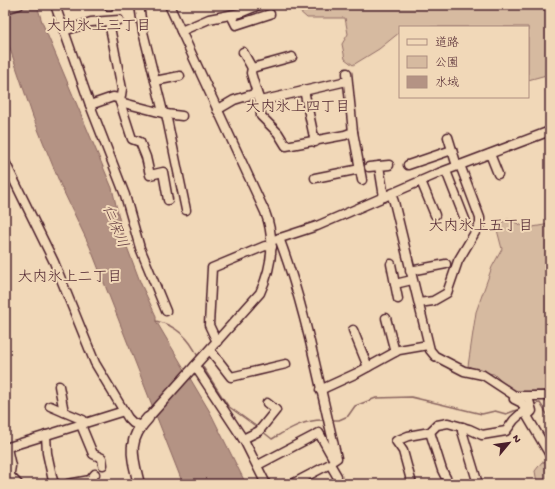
<svg xmlns="http://www.w3.org/2000/svg" width="555" height="489" viewBox="0 0 555 489" font-family="'Gochi Hand','Klee One',sans-serif">
	<style>
		.green { fill: #d6baa0; stroke: #906c66 }
		.water { fill: #b49384; stroke: #8a6560 }
		.lines { fill: none; stroke-linecap: round; stroke-linejoin: round }
		.stream { stroke: #8a6560; stroke-width: 1.5 }
		.minor-casing { stroke: #4a1f2b; stroke-width: 11 }
		.major-casing { stroke: #4a1f2b; stroke-width: 13 }
		.minor { stroke: #f1d8b8; stroke-width: 8 }
		.major { stroke: #f1d8b8; stroke-width: 10 }
		.labels { text-anchor: middle; stroke-width: 4; stroke-linejoin: round; paint-order: stroke }
		.neighbourhood-label { font-size: 15px; fill: #4a1f2b; stroke: #f1d8b8 }
		.water-label { font-size: 15px; font-style: italic; fill: #643c41; stroke: #f1d8b8 }
	</style>
	<rect width="100%" height="100%" fill="#f1d8b8"/>
	<filter id="ink" filterUnits="userSpaceOnUse"><feTurbulence type="fractalNoise" baseFrequency=".025" numOctaves="2"/><feDisplacementMap in="SourceGraphic" scale="8" xChannelSelector="R" yChannelSelector="G"/><feConvolveMatrix kernelMatrix="1 2 1 2 8 2 1 2 1" color-interpolation-filters="sRGB"/></filter>
	<g filter="url(#ink)">
		<g class="green">
			<path d="M288,5H550V74L528,80V27H400V32L379,49L353,65L345,59L342,44L348,34L345,18H307L298,10H291Z"/>
			<path d="M508,219L527,228L550,224V390L523,392L510,390L494,374L482,372L468,366L476,312L492,267L502,249L496,226Z"/>
			<path d="M542,462L550,464V484L537,483L535,471Z"/>
		</g>
		<path class="water" d="M5,5H37L42,22L112,188L124,239L141,284L156,316V321L210,412L246,484H183L90,247L61,186L33,117L5,34Z"/>
		<g class="lines">
			<g class="stream">
				<path d="M156,321C175,325 190,338 198,357"/>
				<path d="M201,364L228,406L257,427"/>
				<path d="M533,404L540,403L550,419"/>
				<path d="M331,420H339L348,416L355,406L376,398L411,397L482,414L495,411L506,414L522,408"/>
				<path d="M262,431L272,439C289,429 305,419 325,420"/>
			</g>
			<defs>
				<g id="minor">
					<path d="M55,5L90,105L125,195L140,248L166,311"/>
					<path d="M109,5V6"/>
					<path d="M139,5L143,32L163,112"/>
					<path d="M5,9L19,5"/>
					<path d="M231,15L236,25L270,14"/>
					<path d="M109,22L122,89L120,102L132,139L140,142L146,157L150,175L163,172L168,200"/>
					<path d="M64,31L91,22L119,20"/>
					<path d="M181,31L209,19L240,13L259,5"/>
					<path d="M243,52L252,68"/>
					<path d="M155,81L180,76"/>
					<path d="M304,90L315,142"/>
					<path d="M257,93L260,101L261,116L278,133L286,146L345,135L353,132L347,73"/>
					<path d="M260,101L347,81"/>
					<path d="M90,105L113,97L118,98L120,102L166,114L182,116"/>
					<path d="M217,110L234,100L257,93L251,73L252,68L292,57"/>
					<path d="M166,114L186,210"/>
					<path d="M353,132L362,180"/>
					<path d="M448,137L457,166"/>
					<path d="M490,154L498,174"/>
					<path d="M5,162L54,262L95,363L128,418L133,423L141,426"/>
					<path d="M408,165L452,150"/>
					<path d="M369,167L379,166"/>
					<path d="M446,171L466,222"/>
					<path d="M315,178L360,169"/>
					<path d="M421,181L435,215"/>
					<path d="M391,194L394,202L430,350L435,356L464,371L483,375L515,396H550"/>
					<path d="M384,197L379,166L389,165"/>
					<path d="M274,240L317,226L439,173L550,131"/>
					<path d="M391,264L395,284"/>
					<path d="M410,271L446,264"/>
					<path d="M398,299L395,284L412,280"/>
					<path d="M419,303L433,301L447,293L458,261L480,224V218L460,165"/>
					<path d="M386,318L395,352"/>
					<path d="M353,330L368,367"/>
					<path d="M217,342L209,325L212,268L265,246L272,247"/>
					<path d="M210,350L231,377L286,364"/>
					<path d="M195,366L245,442L266,484"/>
					<path d="M59,386L64,412L83,420L85,423"/>
					<path d="M320,390L357,373L399,350L428,345"/>
					<path d="M528,397L532,411L527,416L550,455"/>
					<path d="M50,406L64,412"/>
					<path d="M148,418L260,293C272,267 276,240 265,212L169,5"/>
					<path d="M81,425L93,454L102,458L103,465"/>
					<path d="M463,427L462,431L478,484"/>
					<path d="M430,432L442,470L449,484"/>
					<path d="M46,435L47,453L53,481L56,484"/>
					<path d="M243,439L259,431L276,410L267,403"/>
					<path d="M5,448L124,411"/>
					<path d="M7,448L11,466L8,484"/>
					<path d="M258,465L319,433L334,460L337,458C319,385 306,309 279,238"/>
					<path d="M10,476L18,484"/>
					<path d="M68,484L90,480L95,474"/>
					<path d="M292,484L330,464L337,476"/>
					<path d="M412,484L403,451L396,441L408,436L430,432L437,425L448,423L469,429L482,435L506,431L514,420L525,410L522,403L514,399L515,396"/>
				</g>
				<path id="major" d="M139,484C132,456 126,441 148,418"/>
			</defs>
			<use href="#minor" class="minor-casing"/>
			<use href="#major" class="major-casing"/>
			<use href="#minor" class="minor"/>
			<use href="#major" class="major"/>
		</g>
	</g>
	<g class="labels">
		<g class="neighbourhood-label">
			<text x="99" y="30">大内氷上三丁目</text>
			<text x="298" y="111">大内氷上四丁目</text>
			<text x="481" y="230">大内氷上五丁目</text>
			<text x="70" y="281">大内氷上二丁目</text>
		</g>
		<g class="water-label">
			<text transform="translate(116 226) rotate(68)" y="5">仁保川</text>
		</g>
	</g>
	<rect width="555" height="489" fill="none" stroke="#f1d8b8" stroke-width="20"/>
	<rect x="10" y="10" width="535" height="469" fill="none" stroke="#4a1f2b" stroke-width="1.5" filter="url(#ink)"/>
	<rect x="399" y="26" width="130" height="72" fill="#f1d8b8" stroke="#ae8e80"/>
	<rect x="407" y="39" width="20" height="6" fill="#f1d8b8" stroke="#ae8e80"/>
	<text x="435" y="46" font-size="12" fill="#4a1f2b">道路</text>
	<rect x="407" y="56" width="20" height="12" fill="#d6baa0" stroke="#ae8e80"/>
	<text x="435" y="66" font-size="12" fill="#4a1f2b">公園</text>
	<rect x="407" y="76" width="20" height="12" fill="#b49384" stroke="#ae8e80"/>
	<text x="435" y="86" font-size="12" fill="#4a1f2b">水域</text>
	<g transform="translate(509 443) rotate(61)" stroke="#f1d8b8" stroke-width="3" paint-order="stroke">
	<path d="M0-3L7 15L0 10L-7 15Z" fill="#4a1f2b"/>
	<text y="-6" font-size="11" font-weight="bold" text-anchor="middle" fill="#4a1f2b">N</text>
	</g>
</svg>
